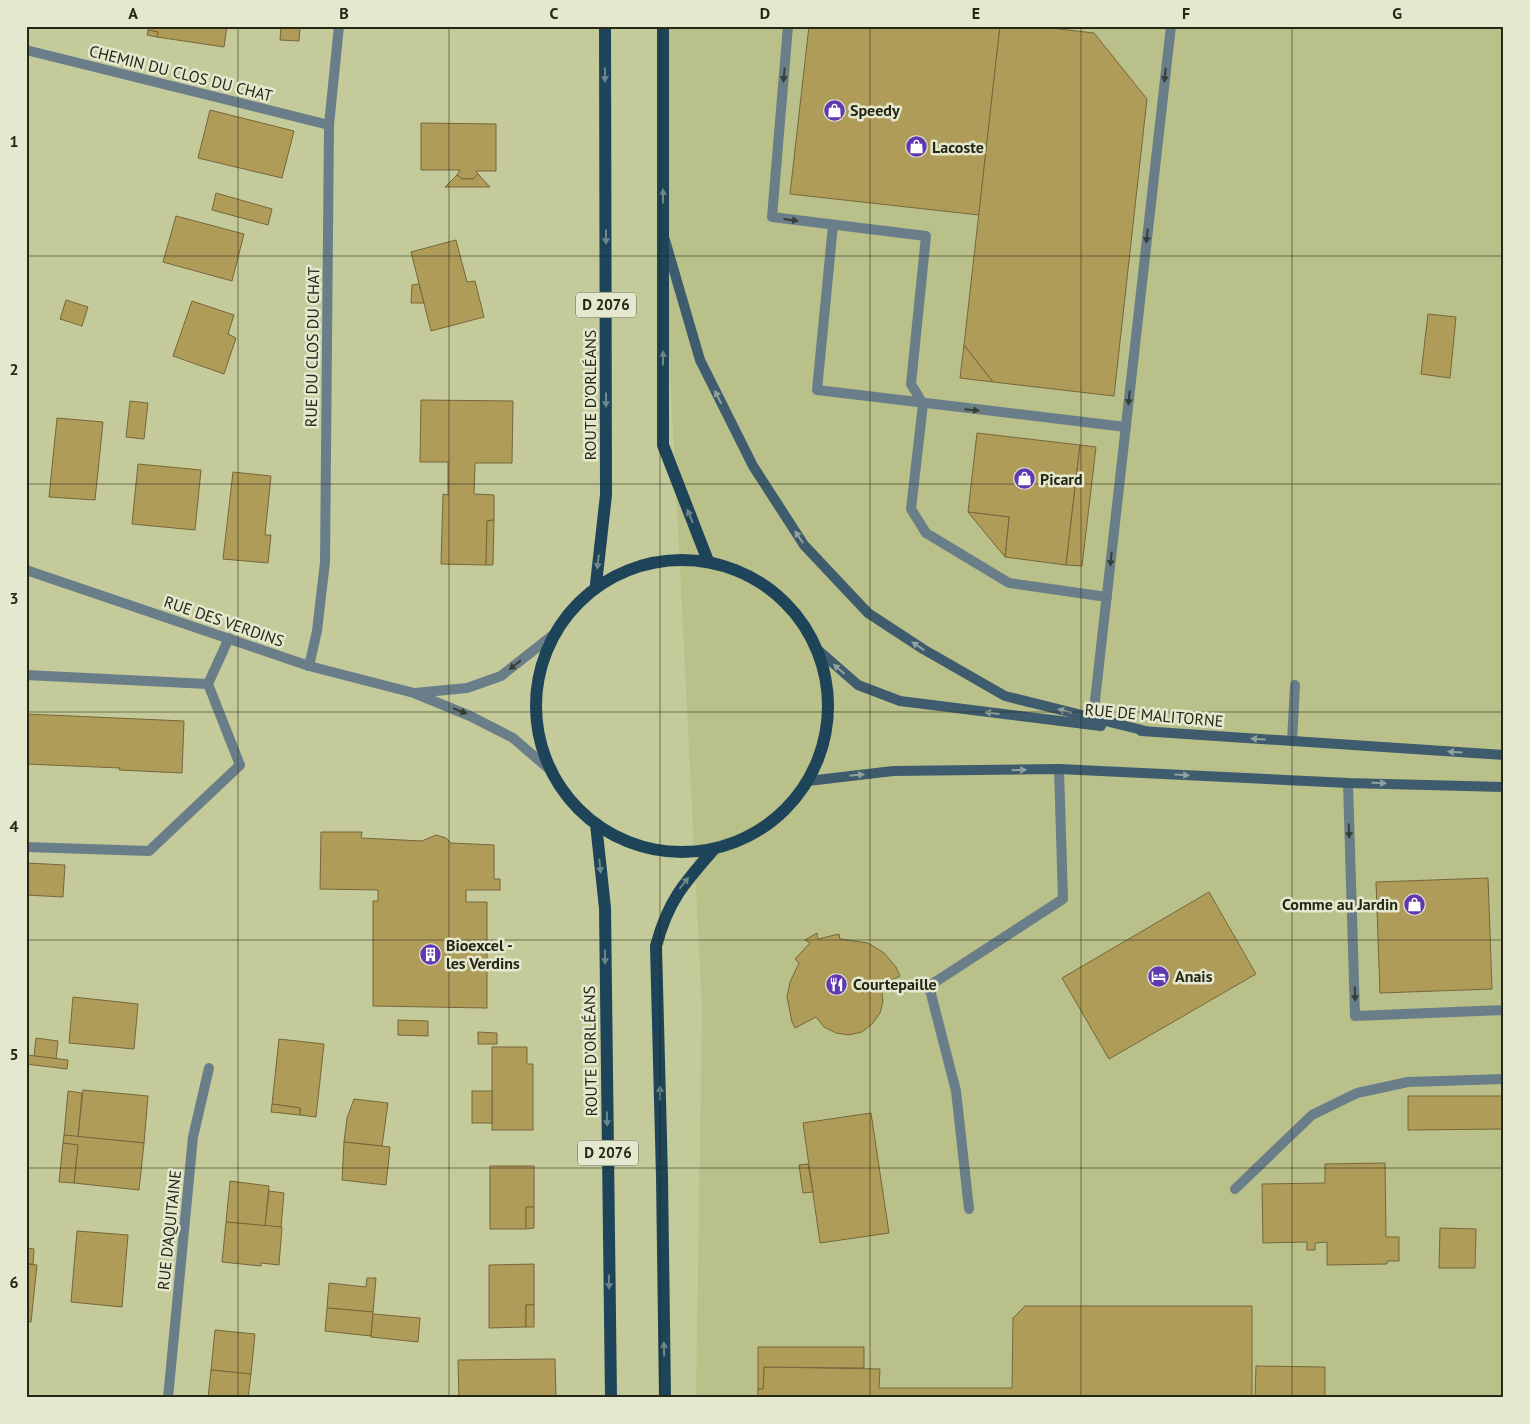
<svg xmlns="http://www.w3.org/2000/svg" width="1530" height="1424" viewBox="0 0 1530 1424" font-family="'PT Sans',sans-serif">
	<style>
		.built { fill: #bac089 }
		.building { fill: #b09c59; stroke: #75673a }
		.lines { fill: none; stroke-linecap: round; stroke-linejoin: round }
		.lane { stroke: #6a7e8a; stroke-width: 10 }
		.street { stroke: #6a7e8a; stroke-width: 10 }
		.secondary { stroke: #3e5c6d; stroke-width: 10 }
		.primary { stroke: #1d4458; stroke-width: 12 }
		.oneway { fill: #6d8688 }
		.oneway2 { fill: #373e32 }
		.oneway3 { fill: #91a29e }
		.grid { fill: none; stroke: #262815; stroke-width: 1; stroke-opacity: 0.55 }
		.labels { text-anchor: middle; stroke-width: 5; stroke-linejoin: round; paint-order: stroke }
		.shield { fill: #e4e8cf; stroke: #5f624d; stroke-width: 1 }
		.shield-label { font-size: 15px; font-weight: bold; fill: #262815 }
		.street-label { font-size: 16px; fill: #262815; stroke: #e4e8cf }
		.poi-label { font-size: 16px; font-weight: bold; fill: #262815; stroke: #e4e8cf; text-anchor: start }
		.neatline { fill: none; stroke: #262815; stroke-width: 2 }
		.grid-label { font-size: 16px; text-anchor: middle; font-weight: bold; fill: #262815 }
	</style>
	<rect width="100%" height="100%" fill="#c4ca99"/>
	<path class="built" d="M663,26H1504V1398H696L702,1009L663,232Z"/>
	<g class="building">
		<path d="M148,26H227L224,47L157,37L158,32L148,30Z"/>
		<path d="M281,26H300L299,41L280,40Z"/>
		<path d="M809,26H1000L979,215L790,194Z"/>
		<path d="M1000,26H1033L1094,33L1147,99L1114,396L993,382L964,345Z"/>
		<path d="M148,30L158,32L157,37L147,35Z"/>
		<path d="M210,110L294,131L282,178L198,158Z"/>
		<path d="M421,123L496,124V171H476L478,174L473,179H462L457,175L460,170H421Z"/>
		<path d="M478,174L490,187H445L457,175L462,179H473Z"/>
		<path d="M216,193L272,209L268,225L212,210Z"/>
		<path d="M176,216L244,234L232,281L163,262Z"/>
		<path d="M456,240L467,282L475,281L484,317L431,331L411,252Z"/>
		<path d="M419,284L424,303H411L412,285Z"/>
		<path d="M66,300L88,307L82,326L60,319Z"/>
		<path d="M192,301L234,315L228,334L236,338L224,374L173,356Z"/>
		<path d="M1428,314L1456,317L1450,378L1421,374Z"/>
		<path d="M964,345L993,382L960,378Z"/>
		<path d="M421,400L513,401L512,463H475L474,494L494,495V520L487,521L486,565L441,564L443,494L448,495V462H420Z"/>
		<path d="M130,401L148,403L144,439L126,437Z"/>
		<path d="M57,418L103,422L95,500L49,497Z"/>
		<path d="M977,433L1080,445L1066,565L1005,557L1009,517L968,512Z"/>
		<path d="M1080,445L1096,447L1082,566L1066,565Z"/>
		<path d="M138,464L201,470L195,530L132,524Z"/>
		<path d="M233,472L271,476L265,535H271L268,563L223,559Z"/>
		<path d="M968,512L1009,517L1005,557Z"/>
		<path d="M494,520L493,565H486L487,521Z"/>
		<path d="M26,714L184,721L182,773L119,770L120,768L26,764Z"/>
		<path d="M321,832H362L361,838L422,841L436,835L446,838L451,843L494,845V879H500V890H466V902H487V1008L373,1006V901H378V890L320,889Z"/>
		<path d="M26,863L65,865L63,897L26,895Z"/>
		<path d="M1488,878L1492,989L1380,993L1376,882Z"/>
		<path d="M1209,892L1256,974L1109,1059L1062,978Z"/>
		<path d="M817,933L818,939L839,934L840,939L868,943L884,953L896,967L900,976L881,986L883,1001L880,1013L872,1024L862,1032L849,1035L836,1033L824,1027L816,1017L795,1028L792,1022L787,997L790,982L799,963L795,959L810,943L805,940Z"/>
		<path d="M73,997L138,1004L134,1049L69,1043Z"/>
		<path d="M398,1020L428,1021V1036L398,1035Z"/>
		<path d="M478,1032L497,1033V1044H478Z"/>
		<path d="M36,1038L58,1041L56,1059L34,1056Z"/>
		<path d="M279,1039L324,1044L316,1117L300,1115V1108L272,1104Z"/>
		<path d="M492,1047H527V1064H533V1130H492Z"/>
		<path d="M27,1055L68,1060L67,1069L26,1064Z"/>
		<path d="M83,1090L148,1096L144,1143L78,1137Z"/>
		<path d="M68,1091L82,1093L78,1137L64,1135Z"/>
		<rect x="472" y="1091" width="20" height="32"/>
		<path d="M1408,1096H1504V1129L1408,1130Z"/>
		<path d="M354,1099L388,1103L382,1146L344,1142L347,1118Z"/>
		<path d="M272,1104L300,1108V1115L271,1112Z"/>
		<path d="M871,1113L889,1233L820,1243L803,1123Z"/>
		<path d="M64,1135L144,1143L139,1190L74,1183L78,1145L63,1143Z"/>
		<path d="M344,1142L390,1147L386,1185L342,1180Z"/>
		<path d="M63,1143L78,1145L74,1183L59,1182Z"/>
		<path d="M1385,1163L1386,1237H1399V1261H1387V1264L1327,1265V1242L1315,1243V1250H1307V1242L1263,1243L1262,1184L1325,1183V1164Z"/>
		<path d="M808,1164L813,1192L803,1193L799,1165Z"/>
		<path d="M490,1166H534V1207H526V1229H490Z"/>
		<path d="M230,1181L269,1186L265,1226L226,1222Z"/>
		<path d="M269,1191L284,1193L281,1227L265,1226Z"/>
		<path d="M526,1207H534V1228L526,1229Z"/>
		<path d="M226,1222L282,1227L279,1265L261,1263V1266L222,1262Z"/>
		<path d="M1440,1228L1476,1229L1475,1268H1439Z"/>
		<path d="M77,1231L128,1235L122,1307L71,1302Z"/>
		<path d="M26,1248L34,1249L33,1264H26Z"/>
		<path d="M26,1264L37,1265L31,1322L26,1321Z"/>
		<path d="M534,1264V1305H526V1327L489,1328V1265Z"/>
		<path d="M367,1278H376L373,1312L327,1308L329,1283L366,1287Z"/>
		<rect x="526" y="1305" width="8" height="22"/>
		<path d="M1025,1306H1252V1398H758V1389H763L764,1367L880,1369L879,1388H1012L1013,1318Z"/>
		<path d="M327,1308L373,1312L371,1336L325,1331Z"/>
		<path d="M373,1314L420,1318L418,1342L371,1337Z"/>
		<path d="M215,1330L255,1334L251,1374L211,1370Z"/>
		<path d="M758,1347H864V1368L764,1367L763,1389H758Z"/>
		<path d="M555,1359L556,1398H459L458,1360Z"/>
		<path d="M1256,1366L1325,1367V1398H1255Z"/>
		<path d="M211,1370L251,1374L248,1398H208Z"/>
	</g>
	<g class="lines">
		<g class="lane">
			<path d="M788,26L772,217L926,236L911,384L923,404L911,509L926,533L1009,583L1107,597"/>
			<path d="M26,50L329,125"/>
			<path d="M833,225L817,390L1126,427"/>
			<path d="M26,675L208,684L229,638"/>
			<path d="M1093,718L1171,26"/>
			<path d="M1292,741L1295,685"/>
			<path d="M1348,783L1355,1016L1504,1010"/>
			<path d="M26,847L149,851L240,765L208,684"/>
			<path d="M1235,1189L1312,1115L1357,1093L1408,1082L1504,1079"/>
			<path d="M969,1209L956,1091L929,986L1063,899L1059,769"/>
		</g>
		<g class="street">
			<path d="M26,570L309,666L414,693L470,716L513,738L549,769"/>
			<path d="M309,666L317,631L325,562L329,125L339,26"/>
			<path d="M415,693L467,688L501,676L553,635"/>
			<path d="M168,1398L193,1137L209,1068"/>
		</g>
		<g class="secondary">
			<path d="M665,240L700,360L753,466L804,545L868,613L923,649L1005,696L1146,731"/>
			<path d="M818,650L858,685L900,701L1101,726"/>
			<path d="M1141,731L1504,755"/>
			<path d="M808,781L893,771L1059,769L1348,783L1504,787"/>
		</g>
		<g class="primary">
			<path d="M663,26V445L708,561"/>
			<circle cx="682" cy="706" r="146"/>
			<path d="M596,584L606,495L605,26"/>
			<path d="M596,824L605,908L611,1398"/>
			<path d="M665,1398L662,1177L656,946C668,901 684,883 714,849"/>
		</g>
	</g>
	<defs><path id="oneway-solid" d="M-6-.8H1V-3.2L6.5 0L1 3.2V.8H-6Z" transform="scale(1.25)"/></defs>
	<g class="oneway">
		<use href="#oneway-solid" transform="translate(605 75) rotate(90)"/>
		<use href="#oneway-solid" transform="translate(663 196) rotate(-90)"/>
		<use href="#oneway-solid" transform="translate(606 237) rotate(90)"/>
		<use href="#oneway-solid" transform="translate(663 358) rotate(-90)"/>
		<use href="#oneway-solid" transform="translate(606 400) rotate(90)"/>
		<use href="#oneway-solid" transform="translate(690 516) rotate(-112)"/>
		<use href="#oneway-solid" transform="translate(598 562) rotate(97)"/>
		<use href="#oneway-solid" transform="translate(600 866) rotate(84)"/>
		<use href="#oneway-solid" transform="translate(684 883) rotate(-51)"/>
		<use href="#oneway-solid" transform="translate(605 957) rotate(89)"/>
		<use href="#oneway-solid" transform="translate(660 1093) rotate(-91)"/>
		<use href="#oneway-solid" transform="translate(607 1119) rotate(89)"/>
		<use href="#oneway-solid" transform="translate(609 1282) rotate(89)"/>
		<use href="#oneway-solid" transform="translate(664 1349) rotate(-91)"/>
	</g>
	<g class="oneway2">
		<use href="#oneway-solid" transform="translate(784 75) rotate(95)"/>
		<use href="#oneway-solid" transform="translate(1165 75) rotate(96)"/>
		<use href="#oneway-solid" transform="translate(791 220) rotate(7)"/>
		<use href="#oneway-solid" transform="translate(1147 236) rotate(96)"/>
		<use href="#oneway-solid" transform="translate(1129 398) rotate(96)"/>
		<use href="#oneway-solid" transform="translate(972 410) rotate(6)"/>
		<use href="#oneway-solid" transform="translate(1111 559) rotate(96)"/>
		<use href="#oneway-solid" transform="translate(515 665) rotate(142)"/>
		<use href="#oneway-solid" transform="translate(460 711) rotate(22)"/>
		<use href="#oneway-solid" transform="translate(1349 831) rotate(88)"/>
		<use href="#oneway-solid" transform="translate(1355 994) rotate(88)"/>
	</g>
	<g class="oneway3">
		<use href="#oneway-solid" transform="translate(718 397) rotate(-116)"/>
		<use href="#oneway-solid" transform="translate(799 537) rotate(-123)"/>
		<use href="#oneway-solid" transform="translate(918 646) rotate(-147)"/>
		<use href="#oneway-solid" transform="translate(839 669) rotate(-139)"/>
		<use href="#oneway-solid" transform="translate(1065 711) rotate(-166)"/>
		<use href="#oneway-solid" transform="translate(992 713) rotate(-173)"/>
		<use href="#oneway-solid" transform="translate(1258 739) rotate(-176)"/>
		<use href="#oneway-solid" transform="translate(1455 752) rotate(-176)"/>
		<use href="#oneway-solid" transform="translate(1019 770) rotate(-1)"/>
		<use href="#oneway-solid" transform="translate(857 775) rotate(-6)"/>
		<use href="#oneway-solid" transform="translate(1182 775) rotate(3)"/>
		<use href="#oneway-solid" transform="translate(1379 783) rotate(1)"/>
	</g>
	<path class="grid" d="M238,26V1398M449,26V1398M660,26V1398M870,26V1398M1081,26V1398M1292,26V1398M26,256H1504M26,484H1504M26,712H1504M26,940H1504M26,1168H1504"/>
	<defs>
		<symbol id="shop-disc" viewBox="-11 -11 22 22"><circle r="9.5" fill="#6038b0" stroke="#e4e8cf"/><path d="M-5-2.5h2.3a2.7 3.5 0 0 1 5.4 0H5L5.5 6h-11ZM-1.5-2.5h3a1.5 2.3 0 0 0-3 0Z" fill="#fff"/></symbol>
		<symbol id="building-disc" viewBox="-11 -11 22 22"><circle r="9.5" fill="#6038b0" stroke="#e4e8cf"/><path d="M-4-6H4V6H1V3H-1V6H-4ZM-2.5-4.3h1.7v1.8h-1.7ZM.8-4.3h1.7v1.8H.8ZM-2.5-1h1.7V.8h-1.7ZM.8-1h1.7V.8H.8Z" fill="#fff"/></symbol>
		<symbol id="hotel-disc" viewBox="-11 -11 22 22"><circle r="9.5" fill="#6038b0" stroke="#e4e8cf"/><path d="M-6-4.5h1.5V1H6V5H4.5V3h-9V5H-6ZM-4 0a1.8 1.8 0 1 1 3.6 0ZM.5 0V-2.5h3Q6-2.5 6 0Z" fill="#fff"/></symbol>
		<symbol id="restaurant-disc" viewBox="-11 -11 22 22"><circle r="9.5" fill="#6038b0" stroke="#e4e8cf"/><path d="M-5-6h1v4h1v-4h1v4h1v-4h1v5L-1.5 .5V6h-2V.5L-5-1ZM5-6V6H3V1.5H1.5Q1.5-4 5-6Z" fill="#fff"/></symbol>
	</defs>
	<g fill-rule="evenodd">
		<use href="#shop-disc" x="822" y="98" width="25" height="25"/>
		<use href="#shop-disc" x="904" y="134" width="25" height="25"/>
		<use href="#shop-disc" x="1012" y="466" width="25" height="25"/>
		<use href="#shop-disc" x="1402" y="892" width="25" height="25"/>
		<use href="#building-disc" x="418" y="942" width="25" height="25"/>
		<use href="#hotel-disc" x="1146" y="964" width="25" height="25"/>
		<use href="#restaurant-disc" x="824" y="972" width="25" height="25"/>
	</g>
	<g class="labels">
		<g class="shield">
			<rect x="576" y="292.5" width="60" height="25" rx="4"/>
			<rect x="578" y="1140.5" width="60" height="25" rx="4"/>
		</g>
		<g class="shield-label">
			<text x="606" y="310">D 2076</text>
			<text x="608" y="1158">D 2076</text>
		</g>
		<g class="street-label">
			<text transform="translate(181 73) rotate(14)" y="6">CHEMIN DU CLOS DU CHAT</text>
			<text transform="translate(312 347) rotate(-89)" y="6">RUE DU CLOS DU CHAT</text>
			<text transform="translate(590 395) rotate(-90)" y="6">ROUTE D'ORLÉANS</text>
			<text transform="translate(224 621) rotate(19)" y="6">RUE DES VERDINS</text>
			<text transform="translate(1154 715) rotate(5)" y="6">RUE DE MALITORNE</text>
			<text transform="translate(590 1051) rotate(-91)" y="6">ROUTE D'ORLÉANS</text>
			<text transform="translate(169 1230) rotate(-84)" y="6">RUE D'AQUITAINE</text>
		</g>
		<g class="poi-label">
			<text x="850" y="116">Speedy</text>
			<text x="932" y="153">Lacoste</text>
			<text x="1040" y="485">Picard</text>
			<text x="1398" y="910" text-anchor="end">Comme au Jardin</text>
			<text x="446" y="951">Bioexcel -<tspan x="446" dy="18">les Verdins</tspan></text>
			<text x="1175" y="982">Anais</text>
			<text x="853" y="990">Courtepaille</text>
		</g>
	</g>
	<rect width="1530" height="1424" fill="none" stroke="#e4e8cf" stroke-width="55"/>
	<rect x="28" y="28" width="1474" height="1368" class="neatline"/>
	<g class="grid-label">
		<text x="133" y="19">A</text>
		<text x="344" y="19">B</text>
		<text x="554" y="19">C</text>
		<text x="765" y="19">D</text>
		<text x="976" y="19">E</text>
		<text x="1186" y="19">F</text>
		<text x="1397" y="19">G</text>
		<text x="14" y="147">1</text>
		<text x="14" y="375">2</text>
		<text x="14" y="604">3</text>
		<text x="14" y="832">4</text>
		<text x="14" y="1060">5</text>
		<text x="14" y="1288">6</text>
	</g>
</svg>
